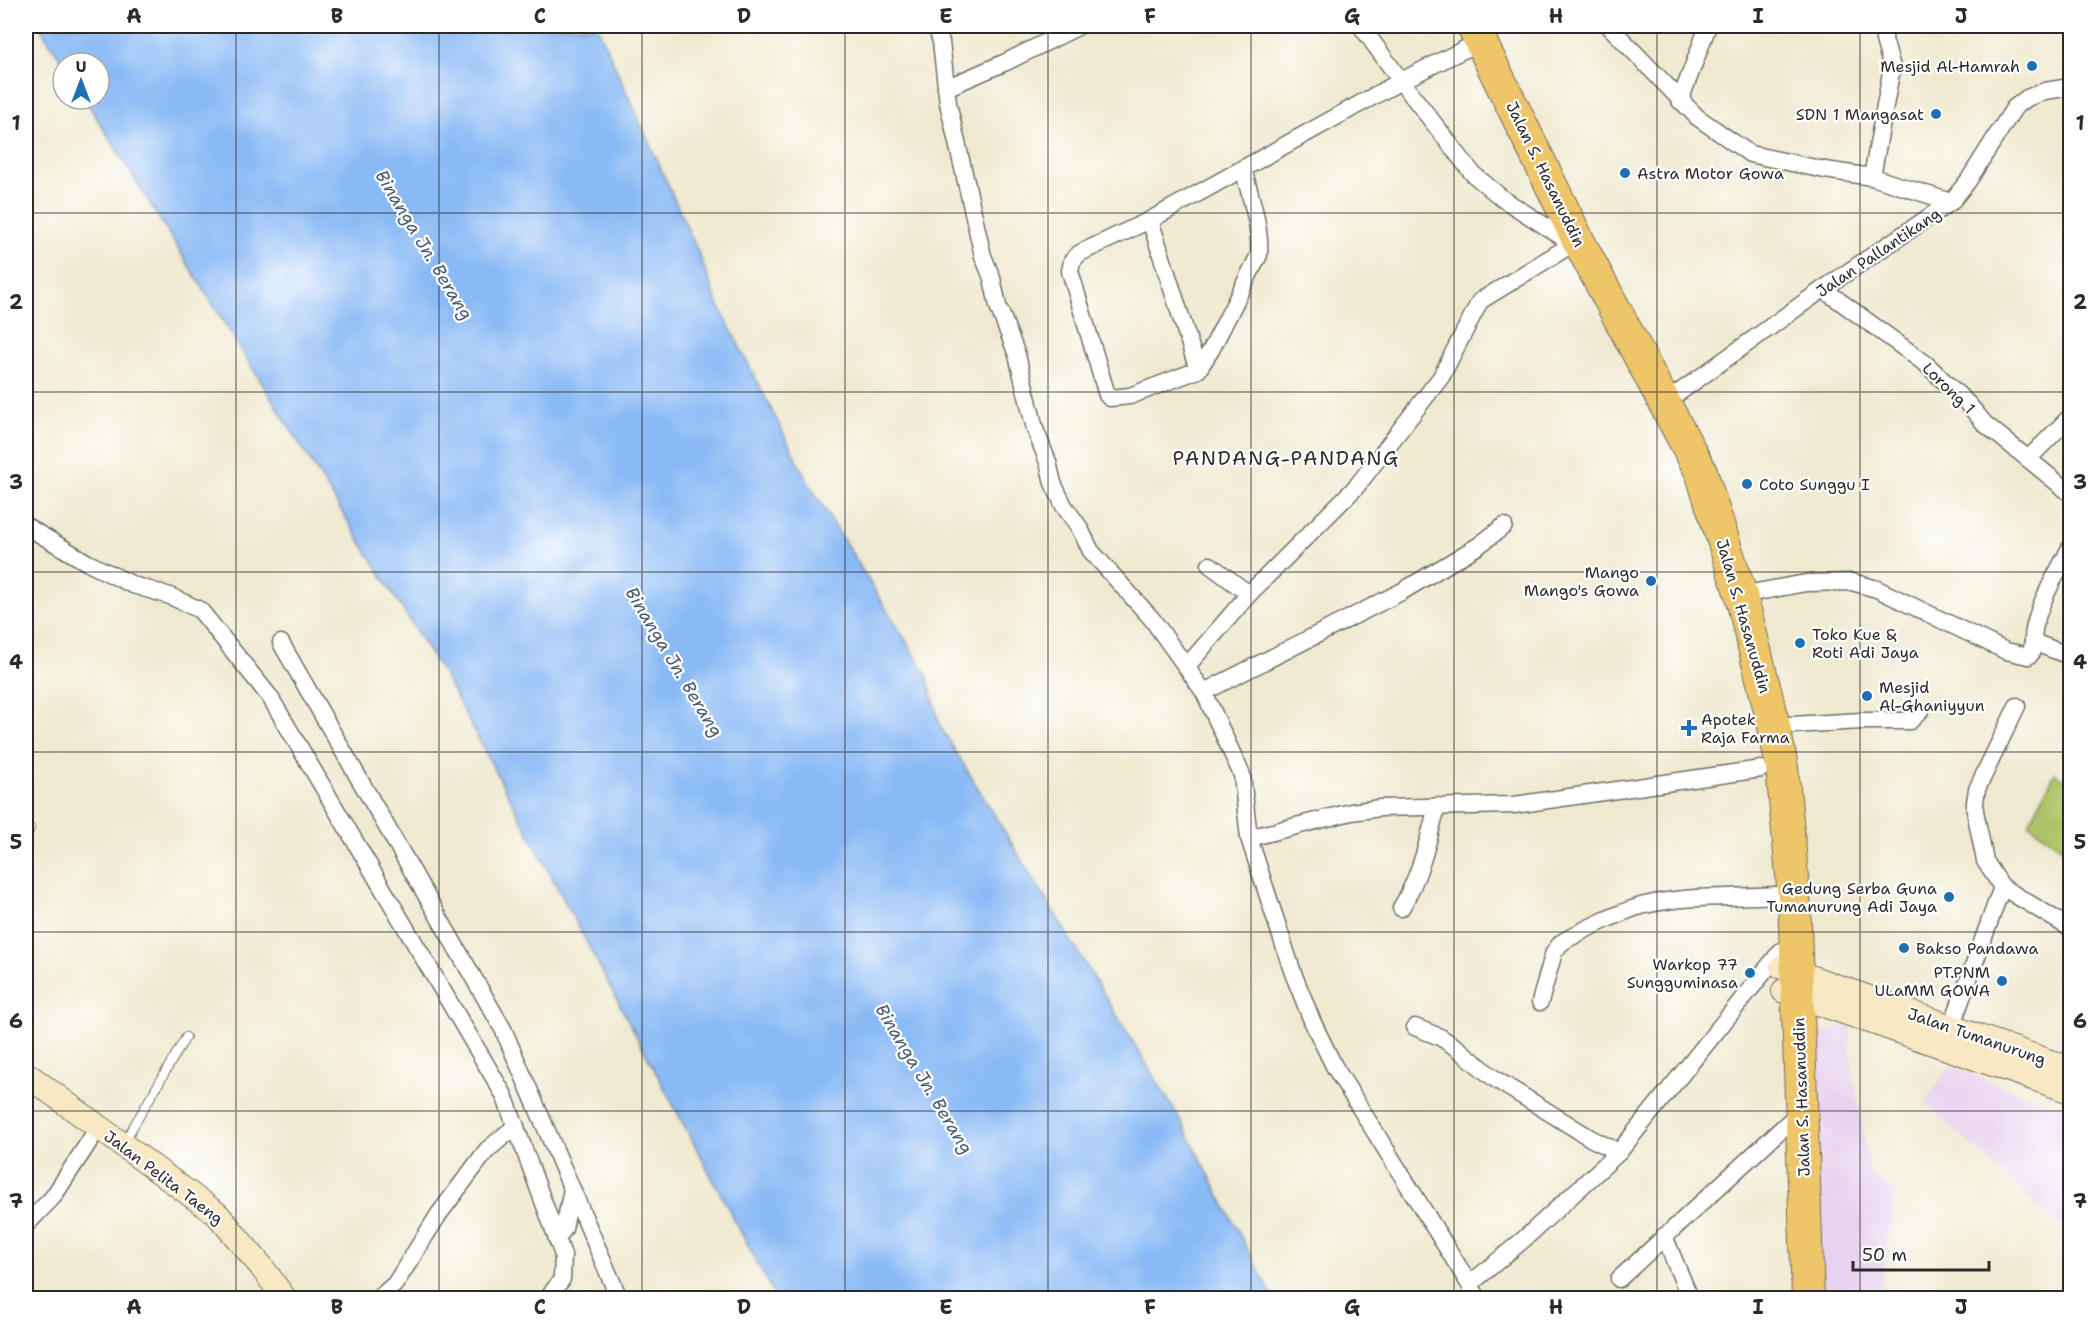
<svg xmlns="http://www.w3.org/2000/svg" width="2096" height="1324" viewBox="0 0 2096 1324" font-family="'Shantell Sans',sans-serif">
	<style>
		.built { fill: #e8d2ef }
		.green { fill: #aec368; stroke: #6c774a; stroke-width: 1.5 }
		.water { fill: #8abaf5; stroke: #5a7290; stroke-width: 1.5 }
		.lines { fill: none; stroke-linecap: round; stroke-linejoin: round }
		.lane-casing { stroke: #706e64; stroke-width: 10 }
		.street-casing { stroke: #706e64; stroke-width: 19 }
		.secondary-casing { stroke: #706e64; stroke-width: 26 }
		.highway-casing { stroke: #706e64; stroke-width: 34 }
		.lane { stroke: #fff; stroke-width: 8 }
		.street { stroke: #fff; stroke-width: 16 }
		.secondary { stroke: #f8e8c3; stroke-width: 24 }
		.highway { stroke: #eec569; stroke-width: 32 }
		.grid { fill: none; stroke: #2b2b2b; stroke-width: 1.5; stroke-opacity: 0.55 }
		.poi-dot { fill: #1f6fb2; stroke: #fff; stroke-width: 2 }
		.labels { text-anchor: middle; stroke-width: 4.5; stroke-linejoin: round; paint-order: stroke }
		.poi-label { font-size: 16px; fill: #2b2b2b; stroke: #fff; text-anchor: end }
		.street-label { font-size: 16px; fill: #2b2b2b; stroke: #fff }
		.water-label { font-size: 18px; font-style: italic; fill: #4c5d72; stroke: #fff }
		.quarter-label { font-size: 20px; letter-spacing: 1.5px; fill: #2b2b2b; stroke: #fff }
		.neatline { fill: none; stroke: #2b2b2b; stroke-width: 2 }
		.grid-label { font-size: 20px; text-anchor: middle; font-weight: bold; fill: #2b2b2b }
	</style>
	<rect width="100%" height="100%" fill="#fff"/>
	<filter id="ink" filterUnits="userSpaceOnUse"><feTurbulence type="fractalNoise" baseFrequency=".0167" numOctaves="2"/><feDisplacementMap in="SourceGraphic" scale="12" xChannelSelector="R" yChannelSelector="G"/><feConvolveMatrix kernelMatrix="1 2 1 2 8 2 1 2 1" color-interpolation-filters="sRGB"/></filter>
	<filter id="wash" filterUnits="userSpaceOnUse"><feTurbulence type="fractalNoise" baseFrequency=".008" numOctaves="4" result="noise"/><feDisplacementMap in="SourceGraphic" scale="24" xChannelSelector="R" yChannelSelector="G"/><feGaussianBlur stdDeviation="1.35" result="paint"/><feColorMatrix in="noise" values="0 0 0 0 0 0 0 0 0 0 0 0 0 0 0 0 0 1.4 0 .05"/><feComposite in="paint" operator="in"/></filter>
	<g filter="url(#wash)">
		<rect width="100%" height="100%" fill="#efe9cf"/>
		<g class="built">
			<path d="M1852,1021L1850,1050L1871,1178L1896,1190L1879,1298H1816L1798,1043Z"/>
			<path d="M1949,1066L2070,1111V1231L2050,1216L1925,1103Z"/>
		</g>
		<path class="green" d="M2055,773L2070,784V854L2029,824Z"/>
		<path class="water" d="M39,26H597L698,252L719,306L809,484L927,675L940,726L1181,1121L1273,1298H776L448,682L85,99H99V63H63Z"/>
	</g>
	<g filter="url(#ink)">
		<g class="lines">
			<defs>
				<g id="lane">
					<path d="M26,838L30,828"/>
					<path d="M123,1144L186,1037"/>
				</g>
				<g id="street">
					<path d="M936,26L941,42L948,103L983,256L992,278L998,306L1017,355L1035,429L1048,462L1053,483L1064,506L1079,527L1091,551L1152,619L1204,692L1242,775L1249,838L1293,973L1313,1023L1334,1066L1478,1298"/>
					<path d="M1361,26L1401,81L1473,174L1503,199L1570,242L1576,240"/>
					<path d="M1609,26L1697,117L1750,154L1825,170L1872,177L1951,202"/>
					<path d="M946,88L1006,62L1079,26"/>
					<path d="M1680,101L1708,26"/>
					<path d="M1243,168C1250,196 1261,226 1259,255L1211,350L1198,370L1130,396L1110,398L1107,395L1070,271L1072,261L1080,253L1150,220L1401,81L1481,41"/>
					<path d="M1872,177L1892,67L1884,40L1885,26"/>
					<path d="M1150,220L1198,370"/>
					<path d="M1823,289L1926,364L1968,404L1985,424L2070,493"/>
					<path d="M1663,404L1823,289L1951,202L1968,181L2014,108L2027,98L2045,91L2070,87"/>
					<path d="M2028,459L2070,417"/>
					<path d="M26,526L88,563L133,585L170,596L200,610L270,697L504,1095L563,1255L562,1279L548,1298"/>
					<path d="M2070,548C2057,574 2032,613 2033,642L2070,656"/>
					<path d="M1210,565L1249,594"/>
					<path d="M1741,595L1806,583L1852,582L1877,589L2006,651L2028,656L2031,654L2033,642"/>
					<path d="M281,643L503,1029L619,1298"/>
					<path d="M1187,666L1249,594L1356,487L1441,377L1480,301L1574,243"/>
					<path d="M1204,692L1401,592L1478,546L1504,526"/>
					<path d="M1774,726L1862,721H1910L1920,711"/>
					<path d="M1249,838L1351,812L1380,808L1514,805L1761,769"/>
					<path d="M2002,887L2070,928"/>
					<path d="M1401,908C1420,876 1428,842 1437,806"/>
					<path d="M1540,1002L1554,952L1561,943C1580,931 1624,910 1645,905C1687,895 1733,898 1775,895"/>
					<path d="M1415,1027L1440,1037L1457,1048L1495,1079L1592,1139L1619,1152"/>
					<path d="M1951,1028L2002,887L1985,861L1975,811V802L1977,789L2017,706"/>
					<path d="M26,1225L53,1197L98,1128"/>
					<path d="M1664,1236L1690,1298"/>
					<path d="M557,1239L564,1229L572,1189"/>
					<path d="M1619,1279L1791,1120"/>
					<path d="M1470,1284L1523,1240L1619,1152L1781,951"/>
					<path d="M379,1298L395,1284L439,1214L487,1150L516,1126"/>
				</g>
				<g id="secondary">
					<path d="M1782,967L2070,1069"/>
					<path d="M1784,991L2070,1091"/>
					<path d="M26,1074L217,1214L261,1266L284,1298"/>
				</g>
				<path id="highway" d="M1473,26L1578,240L1701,472L1741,595L1774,726L1782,767L1794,897L1808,1298"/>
			</defs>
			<use href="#lane" class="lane-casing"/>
			<use href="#street" class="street-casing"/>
			<use href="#secondary" class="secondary-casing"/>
			<use href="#highway" class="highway-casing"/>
			<use href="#lane" class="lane"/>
			<use href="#street" class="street"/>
			<use href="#secondary" class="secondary"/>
			<use href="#highway" class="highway"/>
		</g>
	</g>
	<path class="grid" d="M236,26V1298M439,26V1298M642,26V1298M845,26V1298M1048,26V1298M1251,26V1298M1454,26V1298M1657,26V1298M1860,26V1298M26,213H2070M26,392H2070M26,572H2070M26,752H2070M26,932H2070M26,1111H2070"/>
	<g class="poi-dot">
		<circle cx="2032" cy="66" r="6"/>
		<circle cx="1936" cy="114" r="6"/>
		<circle cx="1625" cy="173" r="6"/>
		<circle cx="1747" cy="484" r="6"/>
		<circle cx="1651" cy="581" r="6"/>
		<circle cx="1800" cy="643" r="6"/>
		<circle cx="1867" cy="696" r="6"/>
		<path d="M1686 719h6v6h6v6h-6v6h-6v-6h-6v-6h6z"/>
		<circle cx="1949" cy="897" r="6"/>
		<circle cx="1904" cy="948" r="6"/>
		<circle cx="1750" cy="973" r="6"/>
		<circle cx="2002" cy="981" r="6"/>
	</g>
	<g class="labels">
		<g class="poi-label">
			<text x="2020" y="72">Mesjid Al-Hamrah</text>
			<text x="1924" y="120">SDN 1 Mangasat</text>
			<text x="1637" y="179" text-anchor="start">Astra Motor Gowa</text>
			<text x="1759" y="490" text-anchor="start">Coto Sunggu I</text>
			<text x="1639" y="578">Mango<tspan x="1639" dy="18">Mango's Gowa</tspan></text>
			<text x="1812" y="640" text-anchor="start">Toko Kue &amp;<tspan x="1812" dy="18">Roti Adi Jaya</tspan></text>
			<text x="1879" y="693" text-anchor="start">Mesjid<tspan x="1879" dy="18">Al-Ghaniyyun</tspan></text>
			<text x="1701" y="725" text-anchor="start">Apotek<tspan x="1701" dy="18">Raja Farma</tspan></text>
			<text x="1937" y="894">Gedung Serba Guna<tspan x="1937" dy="18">Tumanurung Adi Jaya</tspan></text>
			<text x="1916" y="954" text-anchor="start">Bakso Pandawa</text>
			<text x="1738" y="970">Warkop 77<tspan x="1738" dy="18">Sungguminasa</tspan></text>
			<text x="1990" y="978">PT.PNM<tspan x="1990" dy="18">ULaMM GOWA</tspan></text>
		</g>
		<g class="street-label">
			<text transform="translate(1546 174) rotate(64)" y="6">Jalan S. Hasanuddin</text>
			<text transform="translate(1878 252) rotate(-34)" y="6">Jalan Pallantikang</text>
			<text transform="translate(1949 388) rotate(44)" y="6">Lorong 1</text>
			<text transform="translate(1744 616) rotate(74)" y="6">Jalan S. Hasanuddin</text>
			<text transform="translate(1977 1036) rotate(19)" y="6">Jalan Tumanurung</text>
			<text transform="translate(1801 1097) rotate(-92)" y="6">Jalan S. Hasanuddin</text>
			<text transform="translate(164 1177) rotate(37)" y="6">Jalan Pelita Taeng</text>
		</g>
		<g class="water-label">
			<text transform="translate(424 245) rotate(59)" y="6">Binanga Jn. Berang</text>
			<text transform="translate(674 662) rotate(59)" y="6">Binanga Jn. Berang</text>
			<text transform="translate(924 1079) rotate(59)" y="6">Binanga Jn. Berang</text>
		</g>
		<g class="quarter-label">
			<text x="1286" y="465">PANDANG-PANDANG</text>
		</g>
	</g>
	<rect width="2096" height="1324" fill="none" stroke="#fff" stroke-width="66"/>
	<g transform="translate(81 81)"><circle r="28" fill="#ffffff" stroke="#aaaaaa" stroke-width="1.5"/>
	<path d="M0-4.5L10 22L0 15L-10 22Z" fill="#1f6fb2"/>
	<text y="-9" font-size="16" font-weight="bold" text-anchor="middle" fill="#2b2b2b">U</text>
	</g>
	<path d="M1853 1261v9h136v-9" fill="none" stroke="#2b2b2b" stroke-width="3"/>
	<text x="1862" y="1261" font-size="18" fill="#2b2b2b" stroke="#ffffff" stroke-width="4.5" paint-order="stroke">50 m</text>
	<rect x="33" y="33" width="2030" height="1258" class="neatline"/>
	<g class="grid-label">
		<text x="134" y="23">A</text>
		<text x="337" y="23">B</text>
		<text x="540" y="23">C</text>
		<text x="744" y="23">D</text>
		<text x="946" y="23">E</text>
		<text x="1150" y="23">F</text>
		<text x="1352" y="23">G</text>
		<text x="1556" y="23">H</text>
		<text x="1758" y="23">I</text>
		<text x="1961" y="23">J</text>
		<text x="16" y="130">1</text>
		<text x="2080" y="130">1</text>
		<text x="16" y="309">2</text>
		<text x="2080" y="309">2</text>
		<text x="16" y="489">3</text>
		<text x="2080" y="489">3</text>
		<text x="16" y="669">4</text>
		<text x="2080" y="669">4</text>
		<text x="16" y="849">5</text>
		<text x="2080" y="849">5</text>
		<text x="16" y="1028">6</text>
		<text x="2080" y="1028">6</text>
		<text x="16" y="1208">7</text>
		<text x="2080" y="1208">7</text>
		<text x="134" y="1314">A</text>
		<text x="337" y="1314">B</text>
		<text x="540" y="1314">C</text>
		<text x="744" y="1314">D</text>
		<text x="946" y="1314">E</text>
		<text x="1150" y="1314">F</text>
		<text x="1352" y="1314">G</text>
		<text x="1556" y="1314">H</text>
		<text x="1758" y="1314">I</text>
		<text x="1961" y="1314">J</text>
	</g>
</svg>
